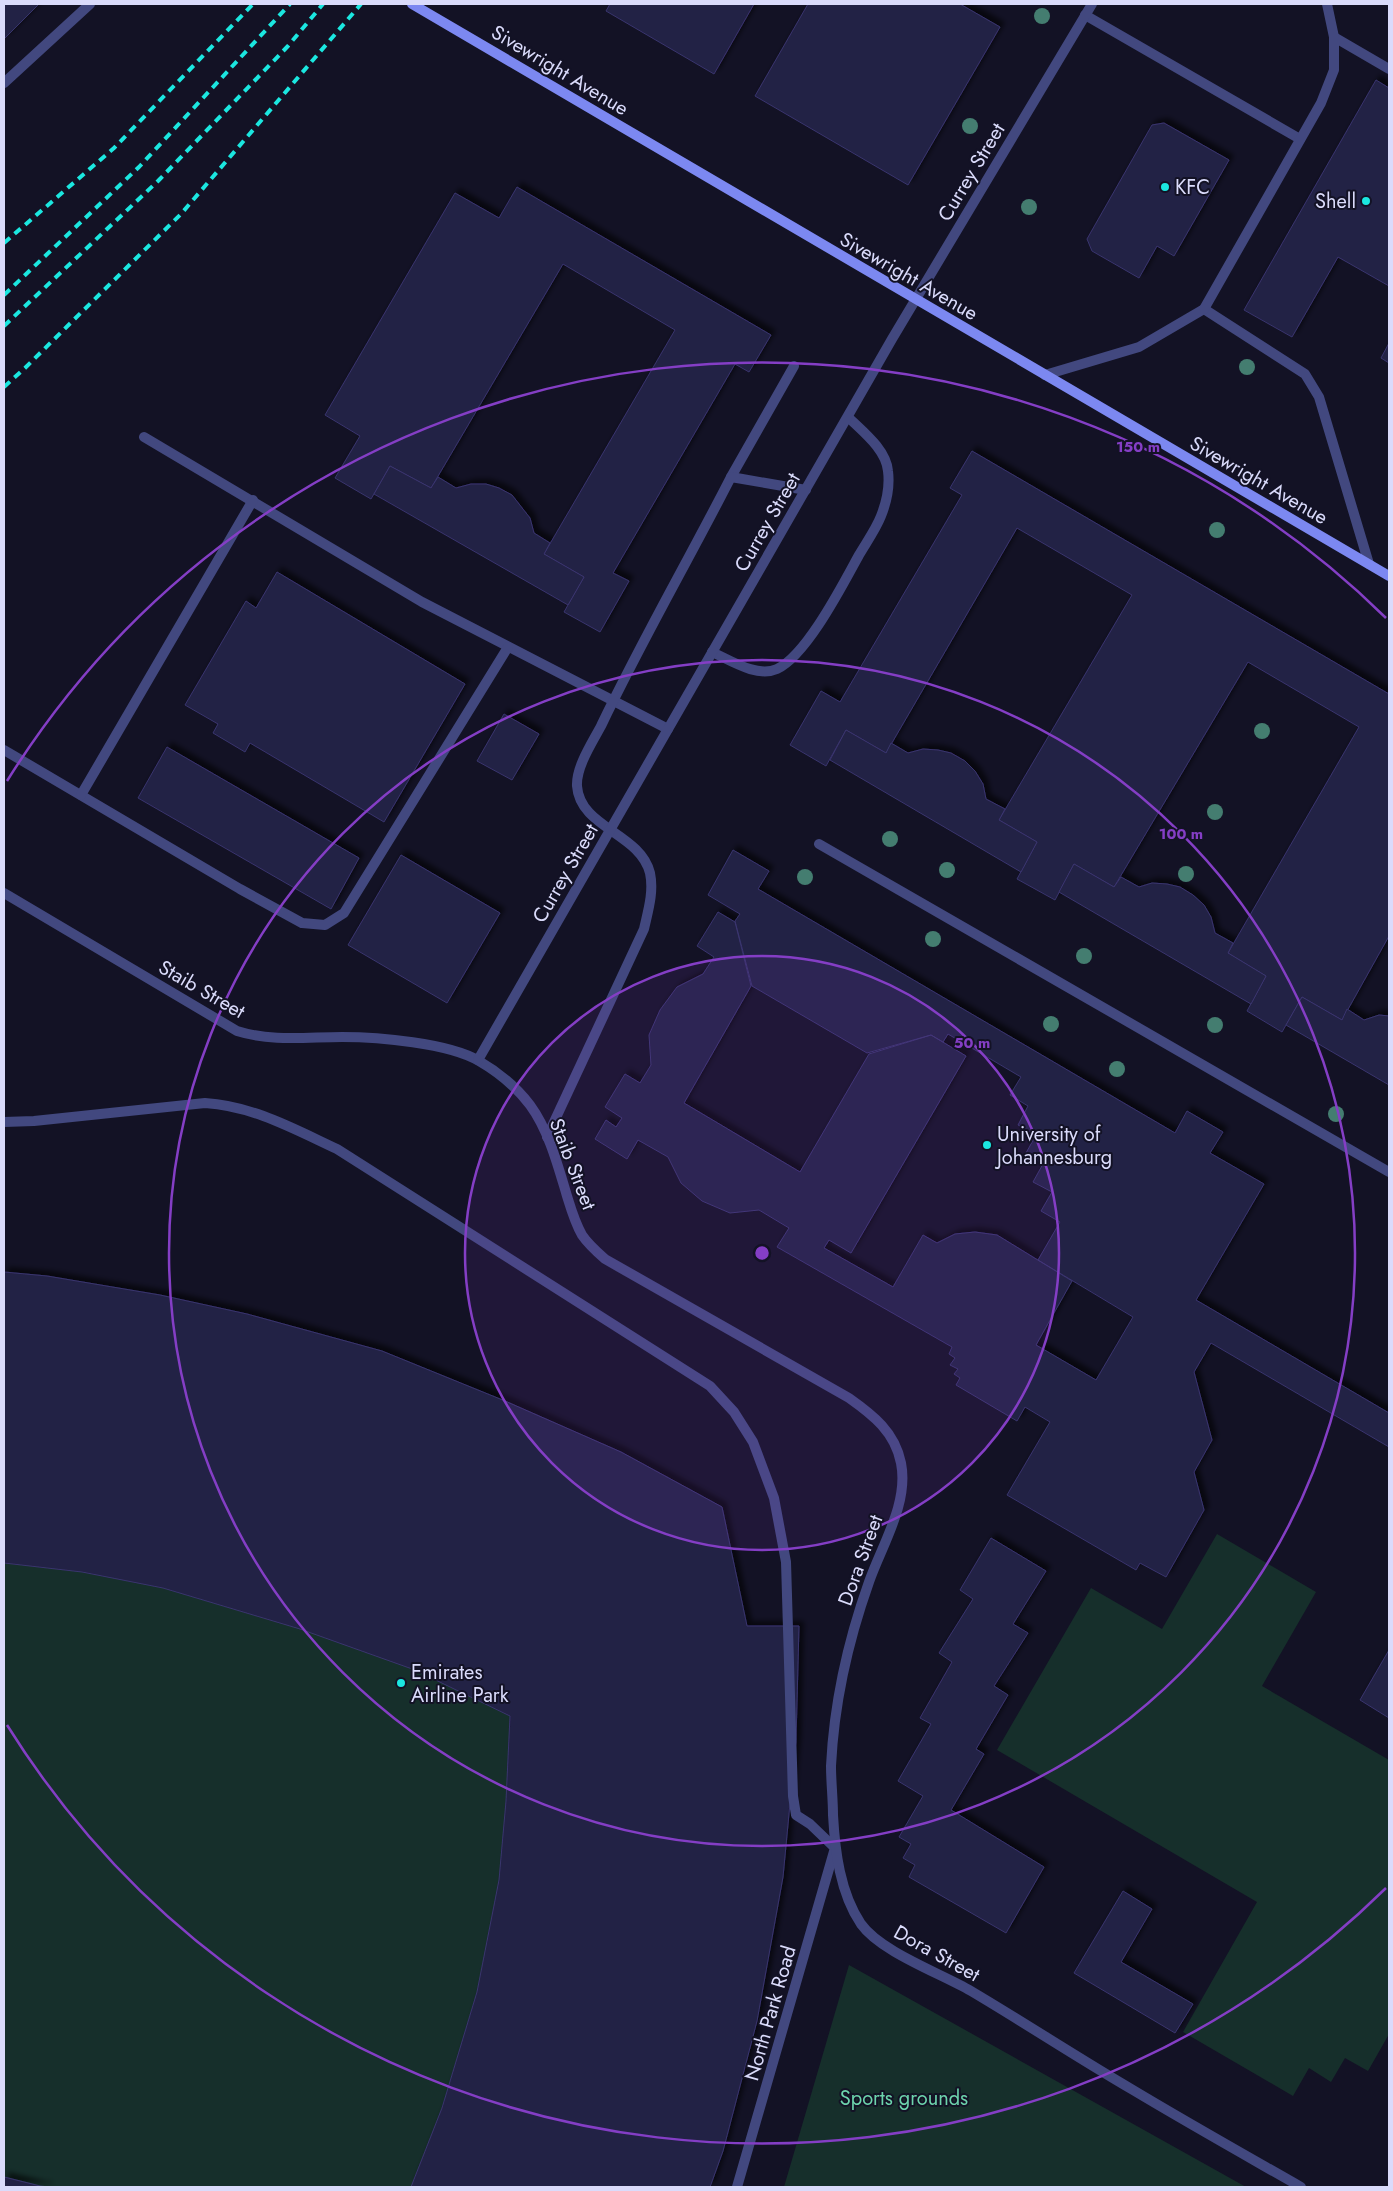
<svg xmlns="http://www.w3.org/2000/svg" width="1393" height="2191" viewBox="0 0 1393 2191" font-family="Jost,sans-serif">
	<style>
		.green { fill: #162f2b }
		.building { fill: #232044; stroke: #39356e; fill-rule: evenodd; filter: url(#shadow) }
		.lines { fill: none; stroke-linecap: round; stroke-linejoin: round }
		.service { stroke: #42487f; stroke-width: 10 }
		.minor { stroke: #42487f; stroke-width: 10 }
		.secondary { stroke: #7c88f1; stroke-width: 10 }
		.rail { stroke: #1be7e0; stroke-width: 4; stroke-dasharray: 8 6; stroke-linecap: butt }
		.tree { fill: #447d70 }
		.ring { fill: none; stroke: #843ec5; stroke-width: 2.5 }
		.poi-dot { fill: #1be7e0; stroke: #131225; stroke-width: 2 }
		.labels { text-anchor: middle; stroke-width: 4; stroke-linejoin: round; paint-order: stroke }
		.street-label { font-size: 20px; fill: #dadbfb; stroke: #131225 }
		.poi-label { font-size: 20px; fill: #dadbfb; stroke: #131225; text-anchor: start }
		.park-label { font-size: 20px; fill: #6dd4ad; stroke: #131225 }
		.centre { fill: #843ec5; stroke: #131225; stroke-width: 2.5 }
		.ring-label { font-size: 15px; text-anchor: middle; font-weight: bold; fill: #843ec5; stroke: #131225; stroke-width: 4; stroke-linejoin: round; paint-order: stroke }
	</style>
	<defs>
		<filter id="shadow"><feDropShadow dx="4.5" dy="-4.5" stdDeviation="2.5" flood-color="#0009"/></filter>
	</defs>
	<rect width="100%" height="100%" fill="#131225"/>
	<g class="green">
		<path d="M4,1272L47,1276L160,1295L382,1351L505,1401L621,1452L722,1507L747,1626H799L796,1740L783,1877L757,2021L723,2151L710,2187H4Z"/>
		<path d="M1217,1534L1316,1592L1262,1686L1389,1760V2034L1368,2071L1345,2058L1331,2082L1309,2068L1293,2096L1183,2032L1257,1902L997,1750L1091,1588L1162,1629Z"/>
		<path d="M849,1965L1246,2187H784Z"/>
	</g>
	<g class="building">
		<path d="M4,4H39L4,39Z"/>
		<path d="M610,4H754L714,74L606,11Z"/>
		<path d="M808,4H960L1000,27L908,185L755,96Z"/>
		<path d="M1376,80L1389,88V286L1338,257L1292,337L1244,310Z"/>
		<path d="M1164,123L1229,160L1174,256L1157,246L1139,278L1092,251L1087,239L1152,125Z"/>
		<path d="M517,187L771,335L749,372L735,364L613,573L629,581L600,632L564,612L584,577L544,554L675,330L563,264L431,488L390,466L371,499L335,478L360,436L325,415L455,193L499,218Z"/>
		<path d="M1389,343V363L1381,358Z"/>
		<path d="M972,451L1389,694V936L1342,1020L1302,997L1282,1032L1247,1011L1266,976L1228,953L1359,727L1248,662L1114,887L1074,864L1055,900L1017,879L1037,842L999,820L1132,595L1017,528L886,753L846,730L826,766L790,745L821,691L840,702L962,495L950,488Z"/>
		<path d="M390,466L431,488L438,477L456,488L471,484H486L499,488L512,495L530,518L534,533L550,543L544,554L584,577L568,605L374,494Z"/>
		<path d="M277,572L465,684L384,822L250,743L245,752L213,733L218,724L185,705L246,601L256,608Z"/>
		<path d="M504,714L539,734L512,780L477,761Z"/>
		<path d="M846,730L886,753L891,743L908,753L923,749L938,750L951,753L965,761L975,771L983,784L986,799L1005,809L999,820L1037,842L1021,872L830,760Z"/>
		<path d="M167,747L359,858L331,909L138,798Z"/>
		<path d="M733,850L769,871L758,889L1175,1133L1187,1111L1223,1132L1210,1153L1264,1184L1196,1300L1389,1413V1447L1211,1343L1194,1372L1212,1440L1194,1472L1204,1510L1166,1577L1140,1563L1136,1570L1007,1495L1050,1422L1025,1407L1017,1421L956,1385L960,1378L954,1374L958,1369L950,1365L955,1358L949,1354L952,1347L777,1247L789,1228L759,1210L730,1213L702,1201L681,1183L668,1157L638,1140L627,1159L595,1139L606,1120L616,1127L622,1118L605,1107L625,1074L640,1083L651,1065L649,1035L660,1010L677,987L703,974L714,957L697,946L718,912L735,922L751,986L684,1103L800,1172L869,1054L931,1035L867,1053L752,986L735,921L740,914L708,895ZM948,1034L1021,1077L1010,1095L1028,1106L1018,1125L1036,1135L1026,1153L1043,1164L1033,1182L1052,1192L1041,1211L1060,1222L1038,1260L1133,1317L1096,1380L1036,1345L1072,1281L997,1235L975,1232L955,1234L937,1243L923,1235L893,1287L824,1248L829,1240L851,1253L966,1056L931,1035L943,1042Z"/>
		<path d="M401,855L500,913L447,1003L348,945Z"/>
		<path d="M1074,864L1114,887L1121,877L1139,887L1152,883L1167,884L1180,887L1193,895L1204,905L1211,917L1215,933L1233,943L1228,953L1266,976L1251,1004L1059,892Z"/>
		<path d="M1302,997L1342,1020L1347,1009L1364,1020L1379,1015L1389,1016V1085L1286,1025Z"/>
		<path d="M4,1272L47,1276L160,1295L247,1314L382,1351L505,1401L621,1452L722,1507L747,1626H799L796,1740L783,1877L757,2021L723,2151L710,2187H411L442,2108L477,1992L499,1880L506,1801L510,1716L415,1670L300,1629L163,1588L82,1572L4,1563Z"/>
		<path d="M991,1538L1046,1571L1013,1624L1028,1633L994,1686L1008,1695L976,1749L984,1754L951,1810L1044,1867L1006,1933L909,1877L915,1865L903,1858L911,1844L899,1837L923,1796L898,1781L931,1724L920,1718L952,1662L939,1653L973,1599L960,1590Z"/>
		<path d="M1389,1650V1718L1360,1700Z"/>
		<path d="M1123,1891L1152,1909L1121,1962L1193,2004L1175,2033L1074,1973Z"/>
		<path d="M4,2177L40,2186L48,2187H4Z"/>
	</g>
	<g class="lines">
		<g class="service">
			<path d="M1085,15L1300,139"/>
			<path d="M1334,37L1389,69"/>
			<path d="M1204,309L1305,374L1319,397L1369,564"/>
			<path d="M1045,375L1139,347L1204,309L1321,103L1334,70V37L1327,4"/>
			<path d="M144,437L422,602L668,729"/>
			<path d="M731,477L794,366"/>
			<path d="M712,652C730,660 757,678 777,669C807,655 843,584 859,555C866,543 876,529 881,516C887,501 890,487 888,471C886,449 862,431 848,417"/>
			<path d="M4,750L240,889L302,923L325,925L344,913L508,647"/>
			<path d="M81,795L253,500"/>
			<path d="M819,844L1389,1172"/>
			<path d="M4,1122L34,1121L205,1103C253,1106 294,1129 337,1149L710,1386L734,1412L753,1442L774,1498L786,1562L793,1796L796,1815L810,1824L835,1848L737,2187"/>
			<path d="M547,1137L644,929C648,911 654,892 650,873C640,833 580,828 577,786C576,767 592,743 601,726C641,642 688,561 731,477L806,490"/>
		</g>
		<g class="minor">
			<path d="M4,83L90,4"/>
			<path d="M4,893L237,1031C272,1042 307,1037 342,1037C378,1037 449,1043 479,1061C498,1072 517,1088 530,1105C549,1131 558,1166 567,1196C571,1209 575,1223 582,1235C588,1244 597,1252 605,1259L849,1398C873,1415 895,1432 901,1463C909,1503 882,1545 869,1582C848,1641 834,1704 831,1766C831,1782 833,1799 833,1815C835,1851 840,1893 861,1924C881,1952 940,1973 971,1991C1025,2023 1078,2058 1133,2090C1188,2123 1245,2155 1301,2187"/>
			<path d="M478,1060L892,339L1092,4"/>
		</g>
		<path class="secondary" d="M412,4L1389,576"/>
		<g class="rail">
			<path d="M4,243L114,148L253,4"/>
			<path d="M4,295L139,167L290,4"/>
			<path d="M4,326L158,181L288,46L323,4"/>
			<path d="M4,387L25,368L181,214L361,4"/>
		</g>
	</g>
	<g class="tree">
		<circle cx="1042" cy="16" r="8"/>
		<circle cx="970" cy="126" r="8"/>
		<circle cx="1029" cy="207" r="8"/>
		<circle cx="1247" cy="367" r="8"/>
		<circle cx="1217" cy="530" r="8"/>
		<circle cx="1262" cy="731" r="8"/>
		<circle cx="1215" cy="812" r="8"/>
		<circle cx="890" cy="839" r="8"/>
		<circle cx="947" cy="870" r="8"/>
		<circle cx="1186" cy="874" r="8"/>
		<circle cx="805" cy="877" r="8"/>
		<circle cx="933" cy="939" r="8"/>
		<circle cx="1084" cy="956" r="8"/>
		<circle cx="1051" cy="1024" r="8"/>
		<circle cx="1215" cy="1025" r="8"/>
		<circle cx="1117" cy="1069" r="8"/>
		<circle cx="1336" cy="1114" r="8"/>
	</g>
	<circle cx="762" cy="1253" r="297" fill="#843ec5" fill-opacity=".12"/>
	<g class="ring">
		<circle cx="762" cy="1253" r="297"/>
		<circle cx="762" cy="1253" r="593"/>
		<path d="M1386 1888A890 890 0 0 1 7 1725M7 781A890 890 0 0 1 1386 618"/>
	</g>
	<g class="poi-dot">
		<circle cx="1165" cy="187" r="5"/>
		<circle cx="1366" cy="201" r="5"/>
		<circle cx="987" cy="1145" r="5"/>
		<circle cx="401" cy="1683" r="5"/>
	</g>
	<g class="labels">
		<g class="street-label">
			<text transform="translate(560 70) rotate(31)" y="7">Sivewright Avenue</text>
			<text transform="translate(971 172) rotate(-59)" y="7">Currey Street</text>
			<text transform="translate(909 276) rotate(30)" y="7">Sivewright Avenue</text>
			<text transform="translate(1259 480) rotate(30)" y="7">Sivewright Avenue</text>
			<text transform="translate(767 522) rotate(-60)" y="7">Currey Street</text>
			<text transform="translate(565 873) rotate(-60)" y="7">Currey Street</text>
			<text transform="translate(202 989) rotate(30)" y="7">Staib Street</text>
			<text transform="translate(573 1164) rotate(69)" y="7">Staib Street</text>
			<text transform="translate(860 1560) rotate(-70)" y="7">Dora Street</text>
			<text transform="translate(937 1953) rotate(29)" y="7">Dora Street</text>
			<text transform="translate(770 2013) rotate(-74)" y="7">North Park Road</text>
		</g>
		<g class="poi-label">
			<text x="1175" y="194">KFC</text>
			<text x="1356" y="208" text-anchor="end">Shell</text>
			<text x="997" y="1141">University of<tspan x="997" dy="23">Johannesburg</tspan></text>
			<text x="411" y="1679">Emirates<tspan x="411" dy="23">Airline Park</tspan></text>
		</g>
		<g class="park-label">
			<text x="904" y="2105">Sports grounds</text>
		</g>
	</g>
	<circle cx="762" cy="1253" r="8" class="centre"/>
	<g class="ring-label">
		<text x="1138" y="452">150 m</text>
		<text x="1181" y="839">100 m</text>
		<text x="972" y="1048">50 m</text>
	</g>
	<rect width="1393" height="2191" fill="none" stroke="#dadbfb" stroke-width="10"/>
</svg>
